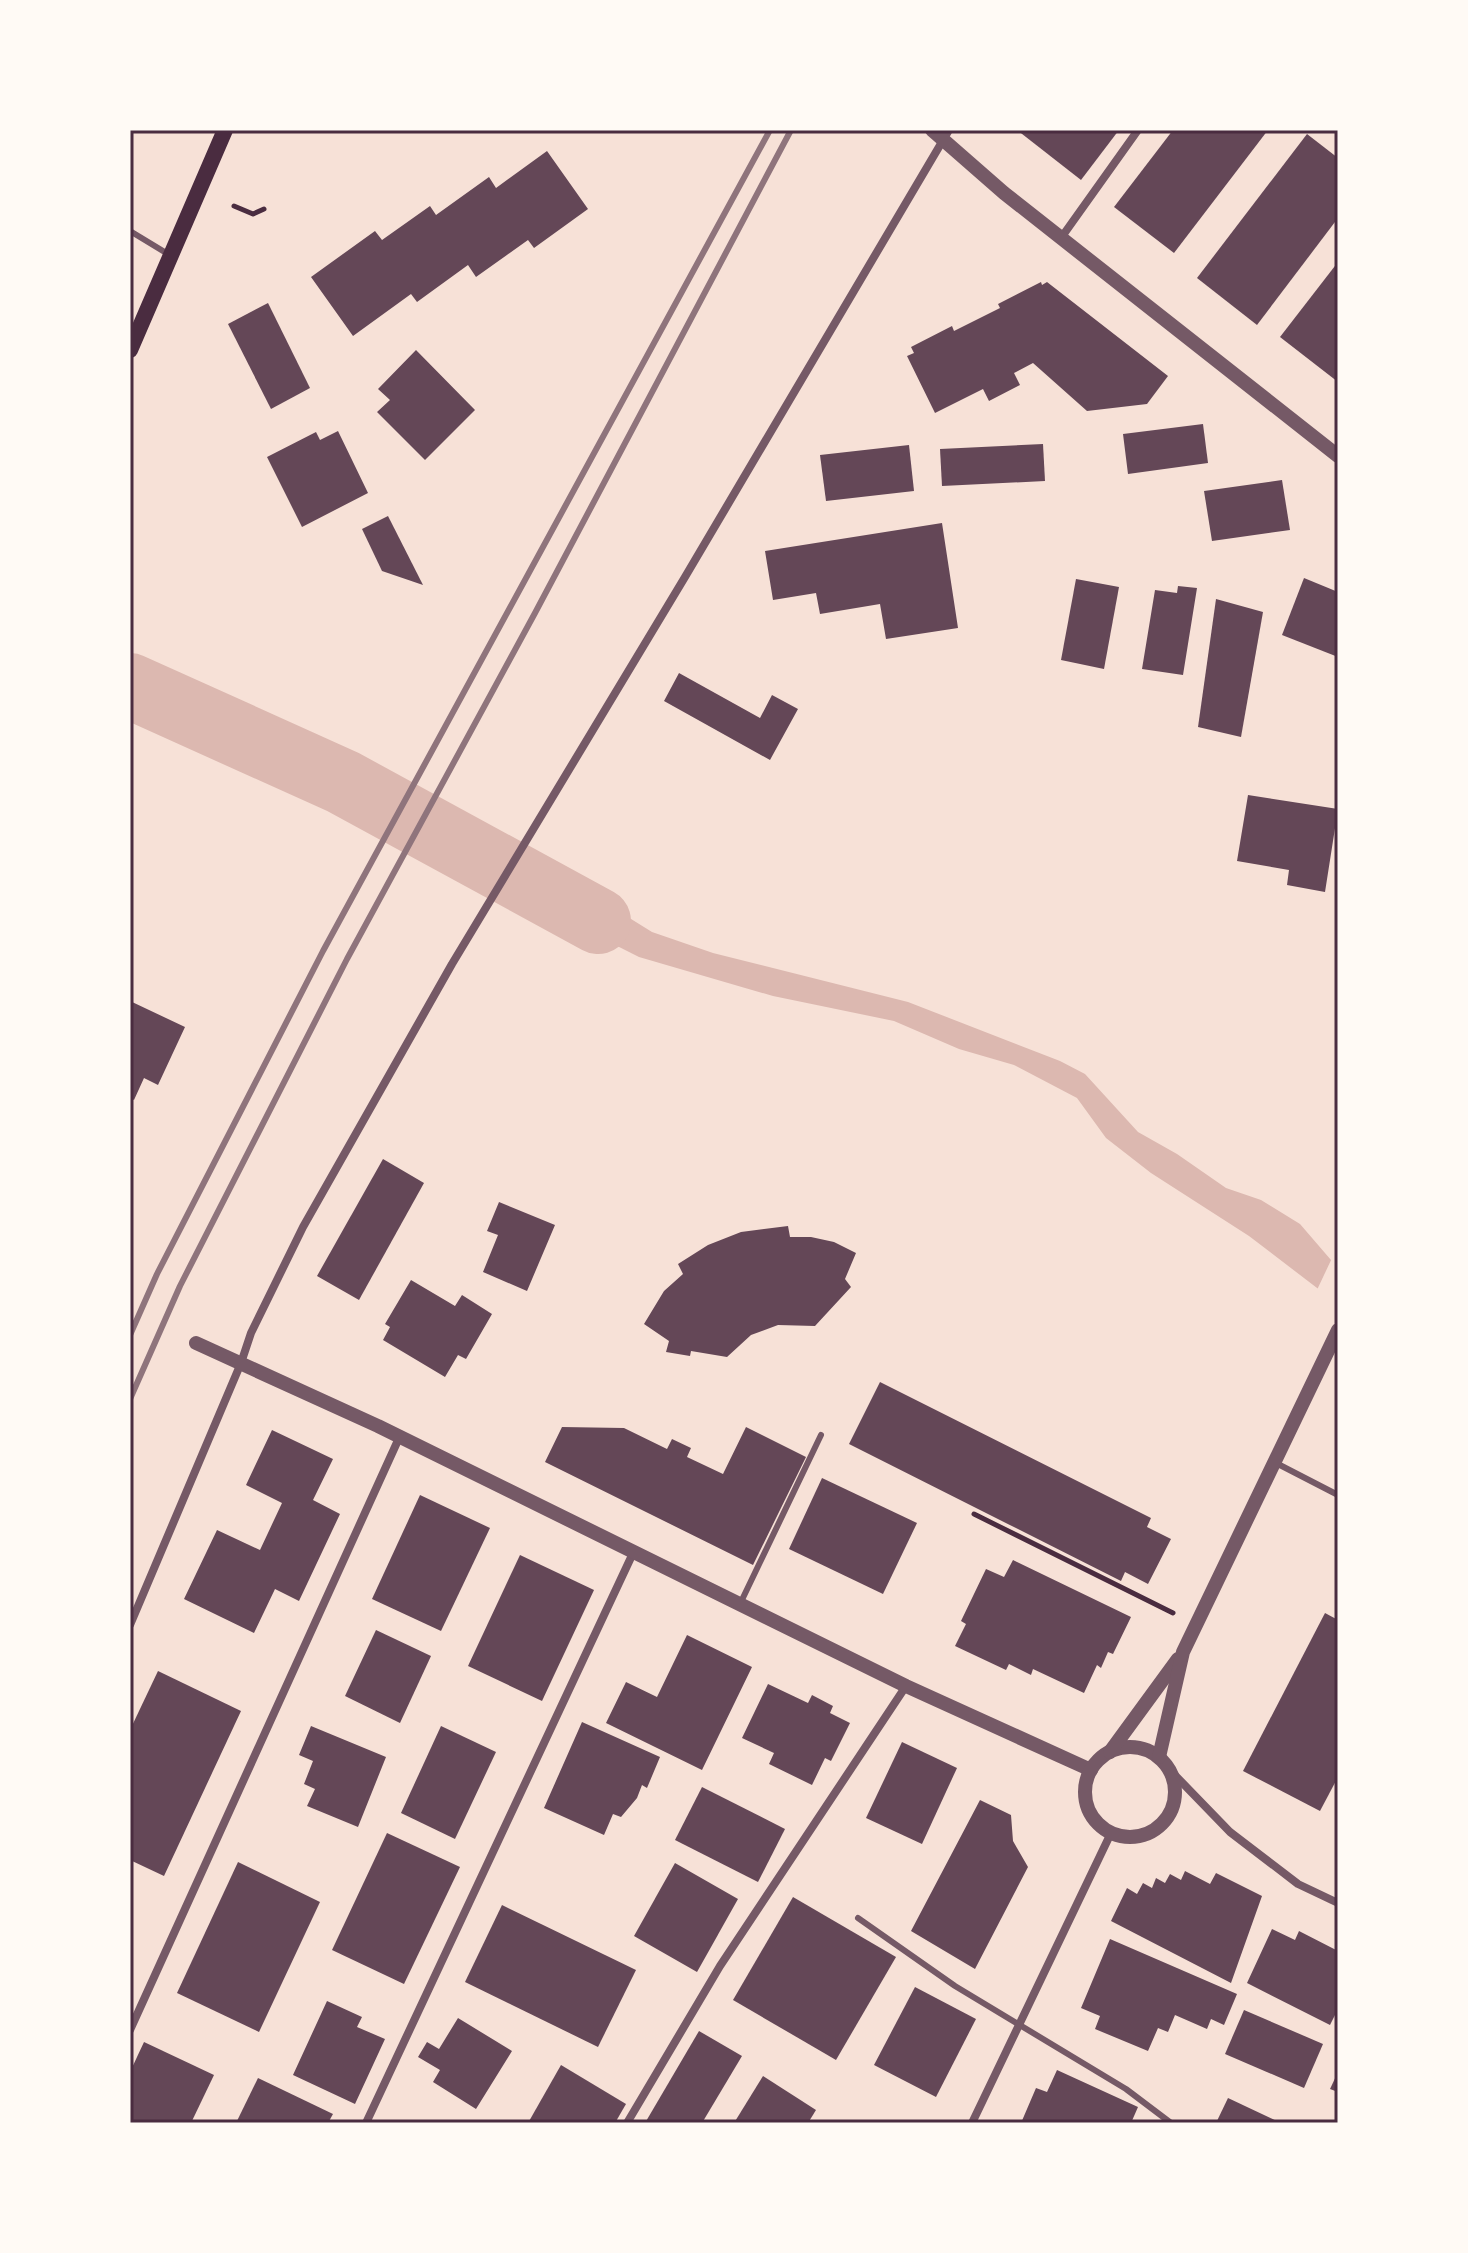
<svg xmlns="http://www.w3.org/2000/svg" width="1468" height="2253" viewBox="0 0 1468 2253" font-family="'Source Sans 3',sans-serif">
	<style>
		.water { fill: #dcb8b0 }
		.pier { fill: #f7e1d7 }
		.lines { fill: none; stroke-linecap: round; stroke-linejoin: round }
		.river { stroke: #dcb8b0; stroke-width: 66 }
		.building { fill: #644757 }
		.path { stroke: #4a2c40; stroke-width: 5 }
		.service { stroke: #755966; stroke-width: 6 }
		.minor { stroke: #755966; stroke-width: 8 }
		.tertiary { stroke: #755966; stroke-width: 14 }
		.secondary { stroke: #4a2c40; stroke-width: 16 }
		.rail { stroke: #8f747c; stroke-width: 6 }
		.neatline { fill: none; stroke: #4a2c40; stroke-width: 3 }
	</style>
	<rect width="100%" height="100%" fill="#f7e1d7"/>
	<g class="water">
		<path d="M444,806L471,832L497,846L481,874L423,844Z"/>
		<path d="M529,862L586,891L652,932L713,953L908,1002L1060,1061L1085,1074L1138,1132L1177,1154L1226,1188L1261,1200L1300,1224L1331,1260L1338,1264V1304L1249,1236L1151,1173L1106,1138L1077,1098L1014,1065L959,1049L894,1021L773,996L639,957L510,892Z"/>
	</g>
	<path class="pier" d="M1333,1256L1338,1259V1308L1316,1292Z"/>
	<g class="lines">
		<path class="river" d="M130,686L343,782L598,921"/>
	</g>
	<g class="building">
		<path d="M1017,130H1119L1081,180Z"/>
		<path d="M1173,130H1268L1174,253L1114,207Z"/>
		<path d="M1307,134L1338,158V218L1257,325L1197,278Z"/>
		<path d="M547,151L588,209L534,248L528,240L476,277L468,265L417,302L411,294L353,336L311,277L375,231L382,240L430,206L436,215L489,177L496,188Z"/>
		<path d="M1338,262V382L1280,337Z"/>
		<path d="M1041,282L1042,285L1047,282L1168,376L1147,404L1087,411L1033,363L1014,373L1020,385L989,401L983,389L935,413L907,356L914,353L911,347L952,326L954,331L1000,308L998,304Z"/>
		<path d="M268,303L310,388L271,409L228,324Z"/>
		<path d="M416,350L475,410L425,460L377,412L390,400L378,389Z"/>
		<path d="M1203,424L1208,463L1128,474L1123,434Z"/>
		<path d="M338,431L368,493L302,527L267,457L316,432L320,440Z"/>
		<path d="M1043,444L1045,481L942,486L940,449Z"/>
		<path d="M909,445L914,491L826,501L820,455Z"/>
		<path d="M1282,480L1290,530L1212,541L1204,491Z"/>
		<path d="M388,516L423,585L382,571L362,529Z"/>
		<path d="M942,523L958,628L886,639L880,604L820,614L816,593L773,600L765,551Z"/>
		<path d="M1304,578L1338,592V657L1282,635Z"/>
		<path d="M1076,579L1119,587L1104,669L1061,660Z"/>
		<path d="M1178,586L1197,588L1183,675L1142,669L1155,590L1177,593Z"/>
		<path d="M1216,599L1263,612L1241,737L1198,727Z"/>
		<path d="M679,673L760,718L772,695L798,709L770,760L664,701Z"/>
		<path d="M1248,795L1338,809L1325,892L1287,885L1289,870L1237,861Z"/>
		<path d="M130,1001L185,1027L158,1085L144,1078L134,1100L130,1098Z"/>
		<path d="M383,1159L424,1183L359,1300L317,1276Z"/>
		<path d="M499,1202L555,1225L527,1291L483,1272L498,1235L487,1231Z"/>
		<path d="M788,1226L790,1237H811L834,1242L856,1253L845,1279L851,1287L815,1326L778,1325L751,1335L727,1357L691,1351L690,1356L666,1352L669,1341L644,1324L664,1291L683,1274L678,1264L708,1245L741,1232Z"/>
		<path d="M411,1280L455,1306L462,1295L492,1314L466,1359L458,1355L445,1377L383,1340L390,1327L385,1324Z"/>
		<path d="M880,1382L1151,1518L1147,1527L1171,1539L1148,1584L1125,1572L1121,1581L849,1444Z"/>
		<path d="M562,1427L624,1428L667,1449L672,1439L691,1448L687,1457L723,1474L746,1427L806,1457L753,1565L545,1462Z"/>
		<path d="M272,1430L333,1459L313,1500L340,1514L299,1601L275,1589L254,1633L184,1599L217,1530L260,1550L282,1503L246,1485Z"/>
		<path d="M822,1478L917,1523L883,1594L789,1549Z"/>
		<path d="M420,1495L490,1528L441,1631L372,1599Z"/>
		<path d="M520,1555L594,1590L542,1701L468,1666Z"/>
		<path d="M1013,1560L1131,1617L1113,1654L1108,1652L1101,1668L1097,1665L1084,1693L1033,1669L1031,1675L1009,1664L1006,1670L955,1646L966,1624L961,1621L986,1569L1004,1577Z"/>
		<path d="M1325,1613L1338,1620V1777L1320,1811L1243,1771Z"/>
		<path d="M376,1630L431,1656L400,1723L345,1696Z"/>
		<path d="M687,1635L752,1667L702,1770L606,1723L626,1682L657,1697Z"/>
		<path d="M158,1671L241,1711L164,1876L130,1860V1730Z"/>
		<path d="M768,1684L808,1703L812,1695L833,1706L830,1713L850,1723L831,1761L825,1758L812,1785L769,1764L774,1753L742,1738Z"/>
		<path d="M582,1722L660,1757L647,1788L642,1785L637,1798L621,1817L613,1814L604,1835L544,1808Z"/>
		<path d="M311,1726L386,1757L358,1827L307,1806L315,1789L304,1784L313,1761L299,1755Z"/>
		<path d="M441,1726L496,1752L455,1839L401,1813Z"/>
		<path d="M902,1742L957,1768L922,1844L866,1818Z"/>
		<path d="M702,1787L785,1829L758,1882L675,1840Z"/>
		<path d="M980,1800L1011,1815L1013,1841L1028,1867L975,1969L911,1931Z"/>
		<path d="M387,1833L460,1867L404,1984L332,1950Z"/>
		<path d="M238,1862L320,1902L259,2032L177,1993Z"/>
		<path d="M675,1863L738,1899L697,1972L634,1936Z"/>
		<path d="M1185,1871L1210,1884L1216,1873L1262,1896L1231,1983L1111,1921L1127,1888L1137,1894L1143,1883L1152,1888L1156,1878L1165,1883L1170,1874L1181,1880Z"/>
		<path d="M793,1897L896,1957L836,2060L733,2000Z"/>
		<path d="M502,1905L636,1970L598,2047L465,1982Z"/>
		<path d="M1272,1929L1295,1940L1299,1931L1338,1951V2009L1330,2025L1247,1983Z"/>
		<path d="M1110,1939L1237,1994L1224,2025L1211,2019L1207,2029L1175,2015L1168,2032L1158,2028L1148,2051L1095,2029L1100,2016L1081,2008Z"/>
		<path d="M915,1987L976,2019L936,2097L874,2065Z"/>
		<path d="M327,2001L362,2017L357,2027L385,2039L355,2104L293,2075Z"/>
		<path d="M1244,2010L1323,2044L1304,2088L1225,2054Z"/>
		<path d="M458,2018L512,2051L476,2109L433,2082L440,2070L418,2057L427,2042L439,2049Z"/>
		<path d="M699,2031L742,2056L702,2123H645Z"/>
		<path d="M144,2042L214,2075L191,2123H130V2072Z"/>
		<path d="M561,2065L626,2104L615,2123H528Z"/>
		<path d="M1057,2070L1138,2107L1131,2123H1021L1036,2088L1047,2092Z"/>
		<path d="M1338,2072V2092L1330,2089Z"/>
		<path d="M763,2076L816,2110L808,2123H734Z"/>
		<path d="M258,2078L333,2114L328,2123H236Z"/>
		<path d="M1228,2098L1281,2123H1216Z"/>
	</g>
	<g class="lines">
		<g class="path">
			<path d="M234,206L253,214L264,209"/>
			<path d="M974,1514L1173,1613"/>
		</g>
		<g class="service">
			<path d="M130,231L168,254"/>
			<path d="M1274,1462L1338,1495"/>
			<path d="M740,1604L821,1435"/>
			<path d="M858,1918L955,1986L1126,2089L1171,2123"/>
		</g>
		<g class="minor">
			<path d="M1061,238L1138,130"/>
			<path d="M130,1625L241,1363L251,1333L303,1227L452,964L685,577L949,130"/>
			<path d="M1168,1768L1230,1832L1298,1884L1338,1903"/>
			<path d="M130,2030L399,1438"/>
			<path d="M366,2123L634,1551"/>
			<path d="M627,2123L720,1966L906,1686"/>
			<path d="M972,2123L1111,1833"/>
		</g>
		<g class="tertiary">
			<path d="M932,130L1004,193L1338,456"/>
			<path d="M196,1343L378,1426L906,1686L1091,1770"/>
			<circle cx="1130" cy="1792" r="45"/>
			<path d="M1110,1752L1178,1659"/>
			<path d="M1159,1757L1183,1652L1338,1330"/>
		</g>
		<path class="secondary" d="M130,350L225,130"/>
		<g class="rail">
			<path d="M130,1335L157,1274L323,951L770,130"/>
			<path d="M130,1399L180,1286L347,959L535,613L791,130"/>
		</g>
	</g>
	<rect width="1468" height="2253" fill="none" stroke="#fffaf5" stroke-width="264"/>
	<rect x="132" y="132" width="1204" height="1989" class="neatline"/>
</svg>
